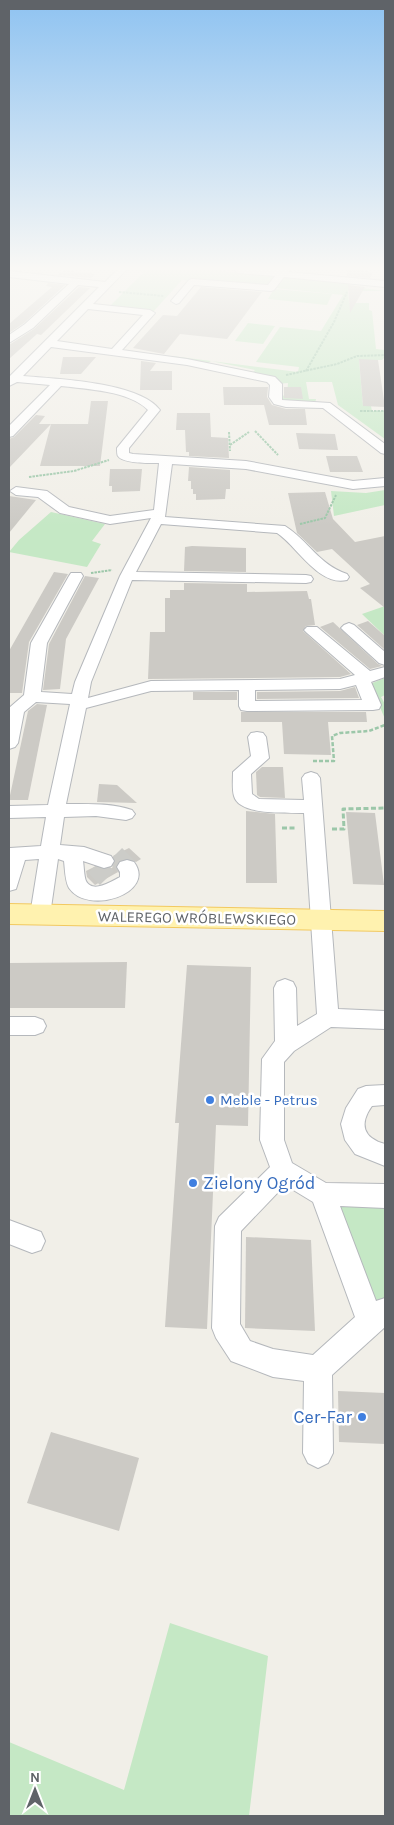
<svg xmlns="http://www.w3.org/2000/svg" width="394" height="1825" viewBox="0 0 394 1825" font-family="Karla,sans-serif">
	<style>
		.green { fill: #c5e8c5 }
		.building { fill: #cccac5 }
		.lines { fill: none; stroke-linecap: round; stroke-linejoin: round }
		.minor-tunnel { stroke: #ccccc8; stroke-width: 20; stroke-dasharray: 20 10; stroke-linecap: butt }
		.minor-casing { stroke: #b5b8bc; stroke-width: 2 }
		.major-casing { stroke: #f2c960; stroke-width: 2 }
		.path-far2 { stroke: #9cc7a9; stroke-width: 2; stroke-dasharray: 2.5 1; stroke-linecap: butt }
		.path-far1 { stroke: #9cc7a9; stroke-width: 2.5; stroke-dasharray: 4 2; stroke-linecap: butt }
		.path { stroke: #9cc7a9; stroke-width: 3; stroke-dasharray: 5 2.5; stroke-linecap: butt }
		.minor { fill: #fff; fill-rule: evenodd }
		.major { fill: #fff2af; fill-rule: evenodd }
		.shop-dot { fill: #3f7fe0; stroke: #fff; stroke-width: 2 }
		.labels { text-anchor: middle; stroke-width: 5; stroke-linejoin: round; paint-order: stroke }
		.street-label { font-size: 15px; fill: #5f6368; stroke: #fff }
		.shop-label { font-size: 15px; fill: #366cbe; stroke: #fff; text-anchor: start }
		.near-shop-label { font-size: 18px; fill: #366cbe; stroke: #fff; text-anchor: start }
	</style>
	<rect width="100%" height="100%" fill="#f1efe8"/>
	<g class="green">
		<path d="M133,270H213L274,276L267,286L182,280L153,312L109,307L144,272Z"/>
		<path d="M283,277L346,283L354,287L385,291H348L349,303H369V310L372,311L376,349L385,350V357L382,360H359L363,406H371L372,411H385V439L338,405L332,382H306L309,399H316L315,404H286L275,397L287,395L288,383L276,384L250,375L255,370L211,361L203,366L169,360L172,356L298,372L299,367L256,362L280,327L321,331L343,295L275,288Z"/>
		<path d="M274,289L332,294L327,305L268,299Z"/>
		<path d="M248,323L275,326L263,344L235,341Z"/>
		<path d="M385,490V505L334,516L331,491L366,493Z"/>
		<path d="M51,512L105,524L92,541L101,544L87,567L9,552L19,540Z"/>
		<path d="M385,606V636L362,614Z"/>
		<path d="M385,678V695L381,697L385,704V719L370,684Z"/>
		<path d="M323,1194L385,1196V1311L370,1321Z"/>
		<path d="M170,1623L268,1656L249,1816H9V1742L124,1790Z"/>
	</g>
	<g class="building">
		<path d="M64,270L96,274L91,278L58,275Z"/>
		<path d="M347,270H359L373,272L370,278L347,276Z"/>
		<path d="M48,283L65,285L24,323L9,333V324L52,287L46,286Z"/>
		<path d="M348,285L365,287L350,313Z"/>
		<path d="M79,287L90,288L41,335L37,334L9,359V345L34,329Z"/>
		<path d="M201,287L262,292L227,339L180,334L164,354L133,348L163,315L177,316Z"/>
		<path d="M63,357H96L81,374H60Z"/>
		<path d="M359,359L378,360L385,407L363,406Z"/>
		<path d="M141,361L156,363L150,371H172V390H140Z"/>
		<path d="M223,387H268L267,397L272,405L286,409H305L307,425H269L264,405H224Z"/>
		<path d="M284,387H301L303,399L284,398Z"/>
		<path d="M91,401H108L100,466H40L51,424L9,468V439L14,437L36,415L45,416L39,424H88Z"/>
		<path d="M177,413H210L211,437L228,438L229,458L189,456V452H186L185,430H176Z"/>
		<path d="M296,433L335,434L338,450L299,449Z"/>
		<path d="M326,456H357L363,472H330Z"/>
		<path d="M189,467L230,470V489H226L225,499L196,500V494H193V489H191V481H188Z"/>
		<path d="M110,469H142L140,491L112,492V486H109Z"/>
		<path d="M325,492L333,519L355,542L385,536V608L360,588L370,584L332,549L317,552L297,533L288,493Z"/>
		<path d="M9,496L36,500L9,533Z"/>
		<path d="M192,546L246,548V572L184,571L185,547Z"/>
		<path d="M54,572L68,574L29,642L22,693H9V651Z"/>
		<path d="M85,576L99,578L66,639L60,689L43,690L49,644Z"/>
		<path d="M184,583L247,584V592L307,591L309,599H311L315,625L306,626L303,631L351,674L340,677L148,679L150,632H165V598H170V590H184Z"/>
		<path d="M368,621L385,636V650L357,625Z"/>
		<path d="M333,622L378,664L382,666L370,669L320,627Z"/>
		<path d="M355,687L359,698L257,699V692L340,691Z"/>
		<rect x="193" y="692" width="44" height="8"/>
		<path d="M37,704L47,705L28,800H9L28,711Z"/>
		<path d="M241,712H366L367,722H328L331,755L284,754L282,722H241Z"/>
		<path d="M262,767H283L285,798L260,797L257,795L256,772Z"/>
		<path d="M99,784L117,785L137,803L97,802Z"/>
		<path d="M246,811L275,814L277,883H246Z"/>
		<path d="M346,812L375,813L384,885L353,884Z"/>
		<path d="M129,848L141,859L136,862L128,858L119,860L115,866L118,872L95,885L87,877L86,871L94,867L103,870L112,868L116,862L113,856Z"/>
		<path d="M127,962L125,1008H9V963Z"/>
		<path d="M187,965L251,967L248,1126L216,1125L207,1329L165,1327L179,1123H175Z"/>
		<path d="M246,1237L311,1240L315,1331L245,1328Z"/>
		<path d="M338,1391L385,1393V1444L339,1442Z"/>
		<path d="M51,1432L139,1458L119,1531L27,1503Z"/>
	</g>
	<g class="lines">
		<g class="minor-tunnel">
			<path d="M115,855L127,867"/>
			<path d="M95,866L107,878"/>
		</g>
		<defs>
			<g id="minor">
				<path d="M117,270H126L93,304L150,310L155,313L122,350L187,359L275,377L282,384V400L330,403L385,444V454L381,453L323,408L286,407L274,404L269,397L270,385L267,382L187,365L51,347L23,376C57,379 139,382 160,410L129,448V453L133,454L246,461L353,481L385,478V486L353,489L246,469L172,464L165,517L285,526C309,541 318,564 347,574L349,577L347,580C319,587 297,546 277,533L161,524L136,572L306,575L311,576L313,579L311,582L306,583L132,580L91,682L88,698L151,681L340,679L355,675L307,633L304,630L307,627H317L370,671L385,667V677L371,682L381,705L379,709L373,710L247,711L241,710L239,706V690L151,691L86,708L66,804C89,804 111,803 132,810L135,814L132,818L126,820L96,816L64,817L60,845L84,847L111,856L114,861L111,866L104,868L83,861C84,867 84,876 86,881C93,894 112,881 120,877V872L117,867L120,862L127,860L134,862C157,893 88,916 69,888C65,881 65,869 64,861L58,859L50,915L47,920L40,923L33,920L30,915L39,859L25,860L16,889L9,891V851L10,848L41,846L46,817L9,818V806L48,805L70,704L36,702L24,712L18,743L15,747L9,749V708L24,695L31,643L69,576L71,573H81L83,576L47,643L41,692L72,694L75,682L120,576L151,518L110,524L60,513L38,497L16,495L10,491L16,487L47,491L69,507L110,516L154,510L159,463C151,463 123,464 118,456C117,455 117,450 117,448L148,410C130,391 86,389 61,386L13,436L9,437V426L50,385L17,382L9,386V377L99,287L78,285L33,328L9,343V335L25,324L69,284L9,277V271L105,282ZM88,309L143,315L112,349L57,341ZM356,685L362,700L255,701V690L340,689Z"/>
				<path d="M234,270H289L288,272L385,281V287L284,277L274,290L271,291L194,285L179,303L176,304L171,301L189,280L192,279L268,285L275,276L238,273Z"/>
				<path d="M349,623L354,625L385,652V665L379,663L344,631L341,628L344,625Z"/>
				<path d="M257,732L263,733L266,737L269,758L251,774L252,794L259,799L304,800L302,778L305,774L311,772L317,774L320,778L338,1009L385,1011V1029L331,1027L294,1051L284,1062V1140L292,1163L326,1183L385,1184V1208L340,1206L376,1301L385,1298V1327L332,1375L333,1453L328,1463L318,1468L308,1463L303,1453L304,1381L273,1377L231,1361L216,1338L212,1328L215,1226L219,1217L270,1167L260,1140L262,1059L275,1041L274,988L277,982L285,979L293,982L296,988L297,1026L317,1014L304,813C288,812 239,816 234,796C232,789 233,780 233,772L251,756L248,737L251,733ZM285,1185L313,1202L355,1317L313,1355L273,1349L250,1341L240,1324L241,1231Z"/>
				<path d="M9,1017H35L43,1020L46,1026L43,1032L35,1035H9Z"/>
				<path d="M385,1085V1105L372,1106C359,1124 363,1138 385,1144V1166L355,1154L345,1140L341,1124L346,1108L358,1089L366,1086Z"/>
				<path d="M9,1220L41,1232L45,1241L41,1250L32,1253L9,1244Z"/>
			</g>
			<path id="major" d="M9,904L385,911V931L9,924Z"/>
		</defs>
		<use href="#minor" class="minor-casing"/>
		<use href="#major" class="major-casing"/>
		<g class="path-far2">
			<path d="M119,292L164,296"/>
			<path d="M306,371L334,322L347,292"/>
			<path d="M286,375L337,364L357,356L385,355"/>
			<path d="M360,411H385"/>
			<path d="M255,431L278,455"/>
			<path d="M229,432L230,451"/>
			<path d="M230,445L249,432"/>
			<path d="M29,477L74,471L109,460"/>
			<path d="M300,524L325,518L336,495"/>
			<path d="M91,573L112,570"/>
		</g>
		<path class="path-far1" d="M313,761H334L332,736L340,733L369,731L385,725"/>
		<g class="path">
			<path d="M282,828H296"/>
			<path d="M332,829H344L343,809L385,808"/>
		</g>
		<use href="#minor" class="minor"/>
		<use href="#major" class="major"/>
	</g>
	<linearGradient id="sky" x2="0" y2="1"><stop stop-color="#8fc3f1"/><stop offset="0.51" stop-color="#f9f8f5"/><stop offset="1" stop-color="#f9f8f5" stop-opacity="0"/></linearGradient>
	<rect width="394" height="526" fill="url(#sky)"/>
	<g class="shop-dot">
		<circle cx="210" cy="1100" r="5"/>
		<circle cx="193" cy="1183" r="5"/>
		<circle cx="362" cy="1417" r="5"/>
	</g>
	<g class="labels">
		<g class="street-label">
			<text transform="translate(197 918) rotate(1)" y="5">WALEREGO WRÓBLEWSKIEGO</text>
		</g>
		<g class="shop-label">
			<text x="220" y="1105">Meble - Petrus</text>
		</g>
		<g class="near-shop-label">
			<text x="203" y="1189">Zielony Ogród</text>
			<text x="352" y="1423" text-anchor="end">Cer-Far</text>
		</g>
	</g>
	<rect width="394" height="1825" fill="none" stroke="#5f6368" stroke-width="20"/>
	<g transform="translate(35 1790)" stroke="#ffffff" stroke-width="4" paint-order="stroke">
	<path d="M0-4L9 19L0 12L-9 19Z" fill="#5f6368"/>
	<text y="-8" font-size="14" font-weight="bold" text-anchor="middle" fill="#5f6368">N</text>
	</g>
</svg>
